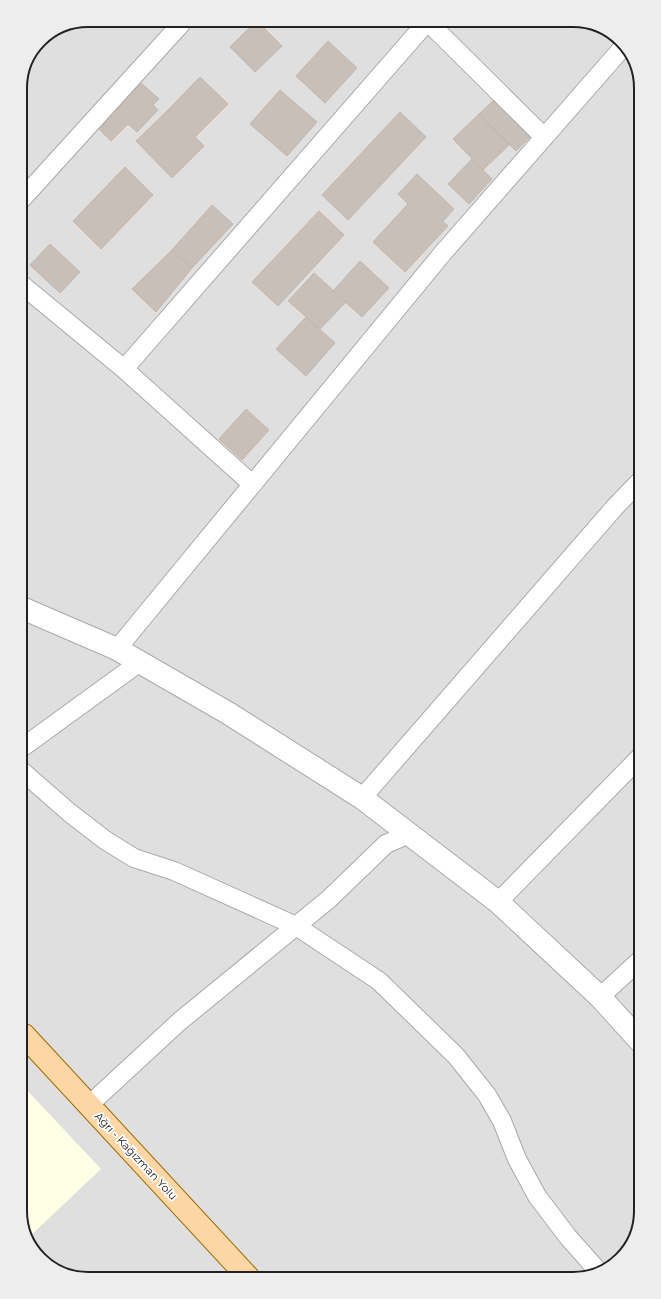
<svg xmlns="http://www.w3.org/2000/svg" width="661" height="1299" viewBox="0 0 661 1299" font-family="Montserrat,sans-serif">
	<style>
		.residential { fill: #e0dfdf }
		.education { fill: #ffffe5 }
		.building { fill: #c7bfb8; stroke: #c4b6ab }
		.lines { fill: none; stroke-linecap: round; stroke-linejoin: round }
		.minor-casing { stroke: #a9a9a9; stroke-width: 20 }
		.tertiary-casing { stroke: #a9a9a9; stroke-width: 24 }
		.primary-casing { stroke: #a06b00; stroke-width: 24 }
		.minor { stroke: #fff; stroke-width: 18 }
		.tertiary { stroke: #fff; stroke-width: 22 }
		.primary { stroke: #fcd6a4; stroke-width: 22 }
		.labels { text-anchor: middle; stroke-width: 3.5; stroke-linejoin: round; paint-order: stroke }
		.street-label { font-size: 11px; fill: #222; stroke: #fff }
		.rim { fill: none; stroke: #222; stroke-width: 2 }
	</style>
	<rect width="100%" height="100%" fill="#f2efe9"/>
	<path class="residential" d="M578,20L614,34L636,62L641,1212L629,1249L599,1274L84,1279L50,1267L25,1237L20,84L40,40L62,25Z"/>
	<path class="education" d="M24,1087L101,1169L27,1239L25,1237Z"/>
	<g class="building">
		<path d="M254,23H259L282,46L255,72L230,47Z"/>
		<path d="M328,41L357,68L325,103L296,76Z"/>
		<path d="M200,77L228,104L195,137L168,110Z"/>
		<path d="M141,83L159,99L153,105L158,110L137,132L128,124L111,141L98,128Z"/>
		<path d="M280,90L317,122L287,156L250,124Z"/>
		<path d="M494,100L530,137L516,151L479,114Z"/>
		<path d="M168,110L204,146L172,178L136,141Z"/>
		<path d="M400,112L426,137L348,220L322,195Z"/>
		<path d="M479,114L509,145L483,170L453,139Z"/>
		<path d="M472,159L492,179L469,204L448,184Z"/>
		<path d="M125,167L153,195L101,249L73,221Z"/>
		<path d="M417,174L454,209L443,221L448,226L405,272L373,242L408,204L398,194Z"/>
		<path d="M212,205L233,224L192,268L172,250Z"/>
		<path d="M319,211L344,235L278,306L252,282Z"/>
		<path d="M50,244L80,272L60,293L30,265Z"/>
		<path d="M172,250L192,268L156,312L132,289Z"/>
		<path d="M360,261L389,288L362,317L333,291Z"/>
		<path d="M314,273L346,302L320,329L288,301Z"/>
		<path d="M306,317L335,343L306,376L276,349Z"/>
		<path d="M246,409L269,430L242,460L219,439Z"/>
	</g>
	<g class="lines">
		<defs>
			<g id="minor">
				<path d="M428,22L544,137"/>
				<path d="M21,200L181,24"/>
				<path d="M21,284L124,369L252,484"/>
				<path d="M124,369L427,22"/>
				<path d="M117,649L442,254L624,46"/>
				<path d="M23,747L140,662"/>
				<path d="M23,772L70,813L105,840L134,858L174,871L296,926L379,981L456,1056L487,1095L502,1121L517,1159L537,1196L568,1237L600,1273"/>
				<path d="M362,798L614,508L638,483"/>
				<path d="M498,902L639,758"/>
				<path d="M600,997L640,960"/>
				<path d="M89,1105L180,1021L329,899L386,844L409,834"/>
			</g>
			<path id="tertiary" d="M22,608L117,649L228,713L362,798L498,902L600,997L640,1041"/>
			<path id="primary" d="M24,1035L248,1277"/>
		</defs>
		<use href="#minor" class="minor-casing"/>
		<use href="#tertiary" class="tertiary-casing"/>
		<use href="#primary" class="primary-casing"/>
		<use href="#minor" class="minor"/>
		<use href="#tertiary" class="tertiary"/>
		<use href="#primary" class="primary"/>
	</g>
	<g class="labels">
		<g class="street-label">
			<text transform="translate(136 1156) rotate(47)" y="4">Ağrı - Kağızman Yolu</text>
		</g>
	</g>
	<path d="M0 0H661V1299H0ZM88 27H573A61 61 0 0 1 634 88V1211A61 61 0 0 1 573 1272H88A61 61 0 0 1 27 1211V88A61 61 0 0 1 88 27Z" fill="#ededed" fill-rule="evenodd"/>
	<path class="rim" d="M88 27H573A61 61 0 0 1 634 88V1211A61 61 0 0 1 573 1272H88A61 61 0 0 1 27 1211V88A61 61 0 0 1 88 27Z"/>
</svg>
